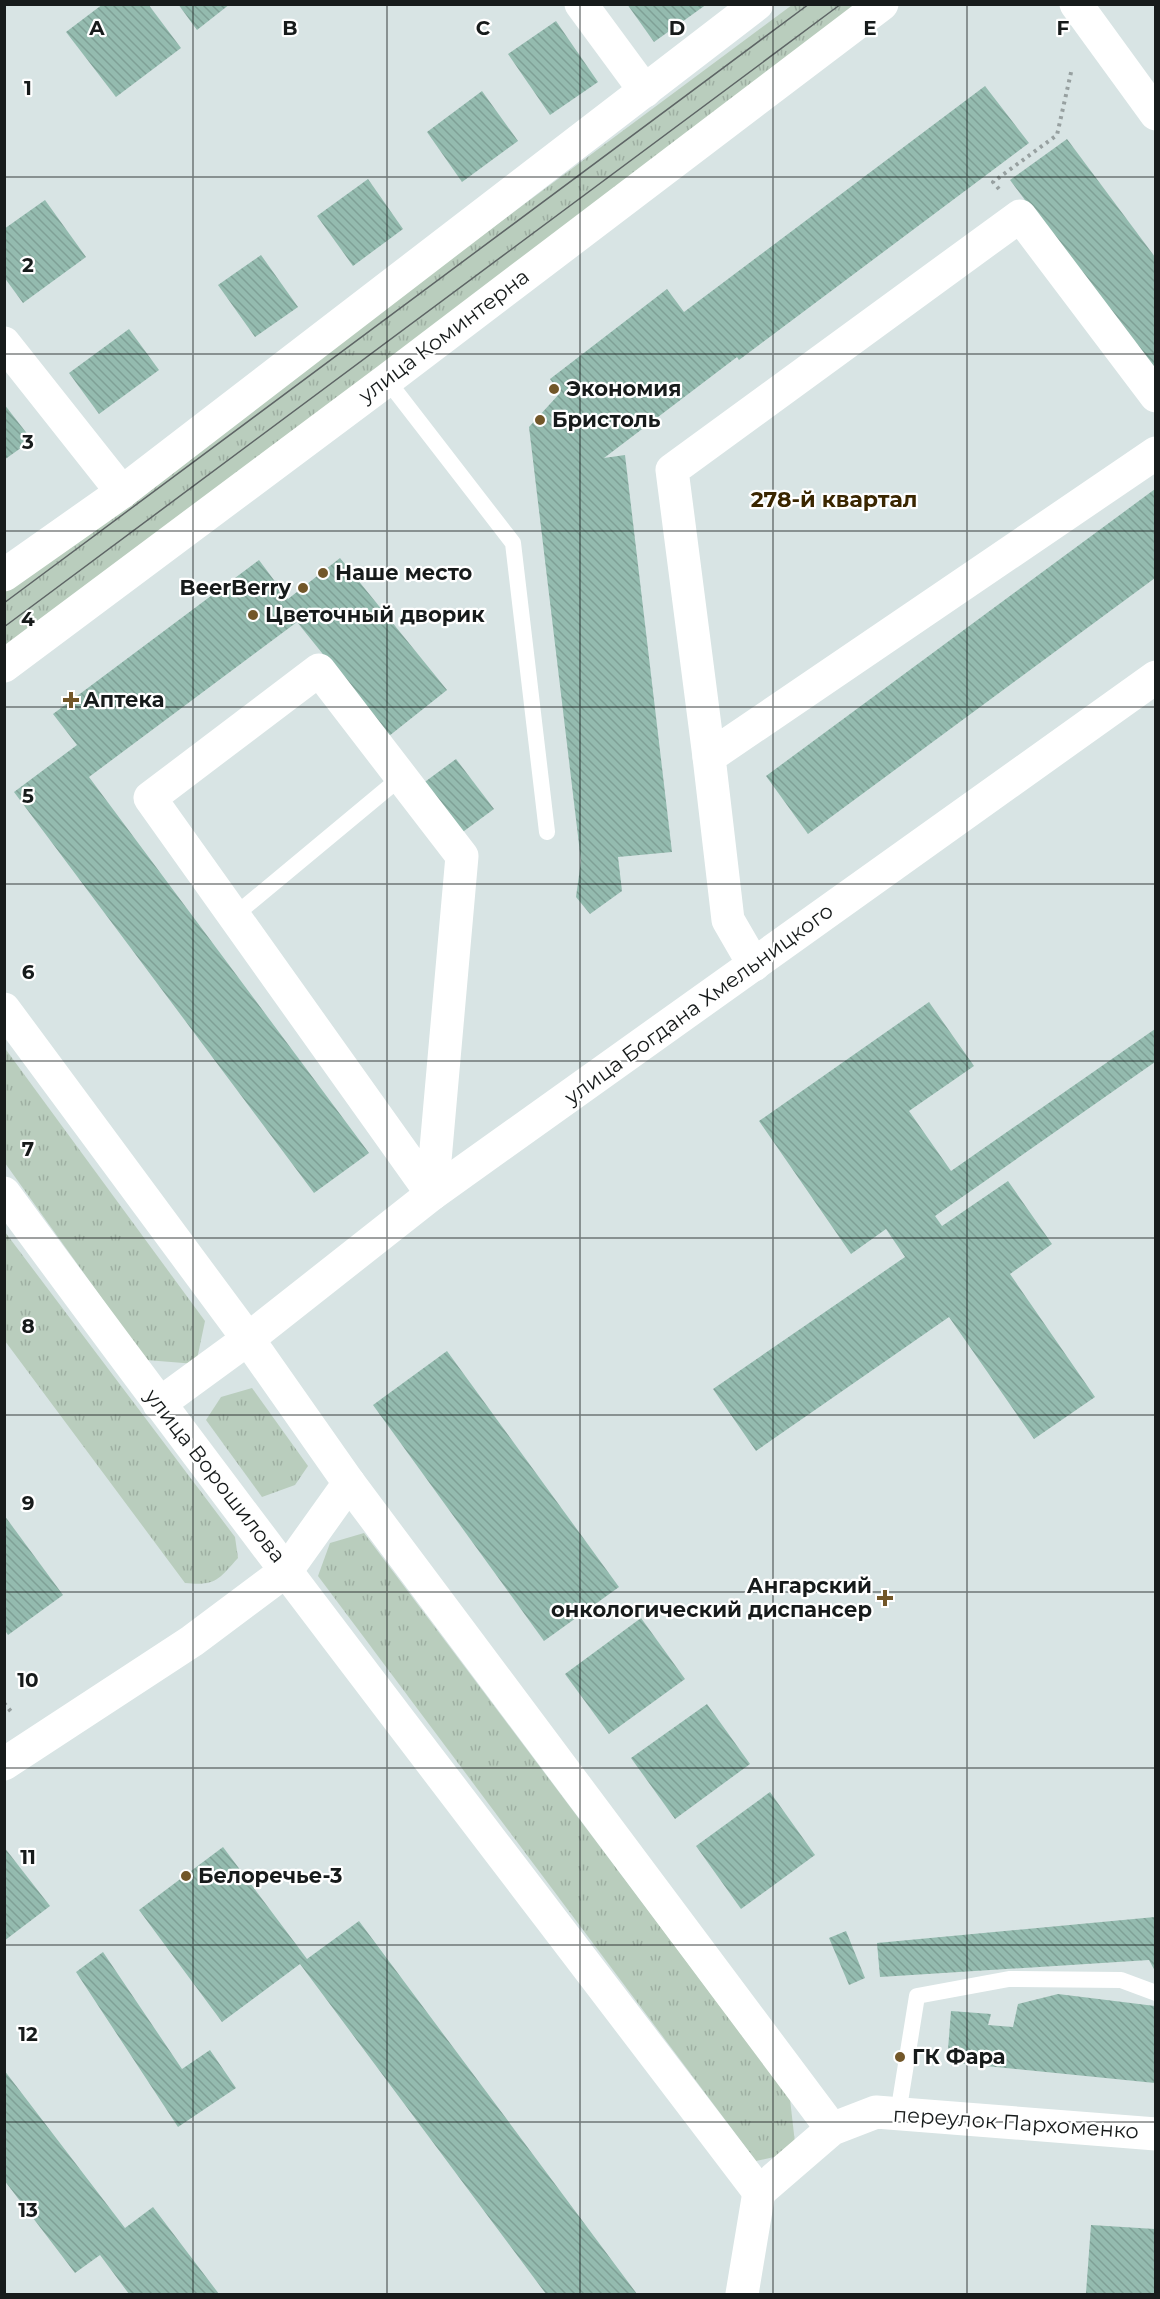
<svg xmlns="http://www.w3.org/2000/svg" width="1160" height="2299" viewBox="0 0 1160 2299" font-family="Montserrat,sans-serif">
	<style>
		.grass { fill: url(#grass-tufts) }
		.building { fill: url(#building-back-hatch) }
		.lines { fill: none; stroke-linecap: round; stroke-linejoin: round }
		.path { stroke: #97a0a0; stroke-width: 4; stroke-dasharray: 3 4.5; stroke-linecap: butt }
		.service { stroke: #fff; stroke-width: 16 }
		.minor { stroke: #fff; stroke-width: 33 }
		.tertiary { stroke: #fff; stroke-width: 33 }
		.tram { stroke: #5e6565; stroke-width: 1.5 }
		.grid { fill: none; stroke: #171b1b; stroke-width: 1.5; stroke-opacity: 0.55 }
		.poi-dot { fill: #725729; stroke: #fff; stroke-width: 2 }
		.labels { text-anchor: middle; stroke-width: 4.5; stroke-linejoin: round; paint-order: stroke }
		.street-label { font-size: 21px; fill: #171b1b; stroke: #fff }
		.poi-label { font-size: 21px; font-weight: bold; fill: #171b1b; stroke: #fff; text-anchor: start }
		.neighbourhood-label { font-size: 22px; font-weight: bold; fill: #3a2600; stroke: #fff }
		.grid-label { font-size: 20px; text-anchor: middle; font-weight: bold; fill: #171b1b; stroke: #fff; stroke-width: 4.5; stroke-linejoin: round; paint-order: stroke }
	</style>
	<defs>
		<pattern id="grass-tufts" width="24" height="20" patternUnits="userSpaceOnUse" patternTransform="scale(1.5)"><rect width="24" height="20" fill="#b9cdbd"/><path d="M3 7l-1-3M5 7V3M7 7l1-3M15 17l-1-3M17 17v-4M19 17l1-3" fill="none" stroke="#9eafa2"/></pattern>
		<pattern id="building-back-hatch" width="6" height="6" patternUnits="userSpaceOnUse" patternTransform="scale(1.5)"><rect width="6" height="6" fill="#94bbaf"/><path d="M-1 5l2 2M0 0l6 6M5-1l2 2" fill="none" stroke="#7fa096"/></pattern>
	</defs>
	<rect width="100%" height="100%" fill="#d8e4e4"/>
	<g class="grass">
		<path d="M792,5H865L5,646L4,591Z"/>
		<path d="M4,1047L205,1321L196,1364L146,1360L5,1163Z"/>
		<path d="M5,1232L235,1537L238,1558C218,1580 216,1586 185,1583L5,1341Z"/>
		<path d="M252,1388L308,1466L295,1485L262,1497L206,1420L221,1397Z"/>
		<path d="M364,1533L790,2099L796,2152L756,2161L318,1576L330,1543Z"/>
	</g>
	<g class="building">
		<path d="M103,4H148L181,48L116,97L66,32Z"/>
		<path d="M178,4H230L197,30Z"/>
		<path d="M627,4H707L654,42Z"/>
		<path d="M556,21L598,82L550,115L508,54Z"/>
		<path d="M985,86L1029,143L739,360L737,357L604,458L625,455L672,852L618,857L622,891L590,914L576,897L581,861L529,427L560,393L550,379L667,289L684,312Z"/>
		<path d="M482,91L518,141L462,182L427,132Z"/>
		<path d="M1067,139L1155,257V374L1010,180Z"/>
		<path d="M368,179L403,229L353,266L317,216Z"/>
		<path d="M45,200L86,257L23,303L4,277V229Z"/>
		<path d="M261,255L298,307L255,337L218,285Z"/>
		<path d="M129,329L159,370L99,414L69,373Z"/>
		<path d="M4,404L32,440L4,460Z"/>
		<path d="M1155,489V578L808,834L766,776Z"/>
		<path d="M340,558L447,690L389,736L297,622L89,777L369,1153L314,1193L14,792L77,745L53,714L259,560L288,599Z"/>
		<path d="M456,759L494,809L460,834L422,784Z"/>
		<path d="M929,1002L974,1066L909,1111L951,1171L1155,1029V1062L935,1216L942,1226L1008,1181L1052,1244L1010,1274L1095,1397L1034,1439L949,1317L756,1451L713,1389L905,1257L886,1229L851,1254L759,1121Z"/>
		<path d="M447,1351L619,1587L544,1641L373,1405Z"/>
		<path d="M4,1515L63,1595L8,1635L4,1629Z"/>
		<path d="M641,1618L685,1679L609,1734L565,1674Z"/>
		<path d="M707,1704L750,1764L675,1819L631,1758Z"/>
		<path d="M770,1792L815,1855L741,1909L696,1846Z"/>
		<path d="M4,1847L50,1906L4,1941Z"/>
		<path d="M223,1847L307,1959L359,1921L637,2294H546L300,1964L222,2022L139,1910Z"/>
		<path d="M1155,1917V1971L1149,1960L880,1977L877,1943Z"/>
		<path d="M846,1931L865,1978L849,1985L829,1938Z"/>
		<path d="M103,1952L182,2069L210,2050L236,2088L178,2127L76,1972Z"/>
		<path d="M1058,1994L1155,2006V2083L947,2062L951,2011L991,2014L988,2025L1013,2027L1018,2004Z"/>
		<path d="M4,2070L125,2228L153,2207L219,2294H129L100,2255L75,2273L4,2180Z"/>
		<path d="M1091,2225L1155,2229V2294L1086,2293Z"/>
	</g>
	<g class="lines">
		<g class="path">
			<path d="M999,189L993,182L1057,135L1072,68"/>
			<path d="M4,1703L13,1714"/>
		</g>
		<g class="service">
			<path d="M387,380L513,543L547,832"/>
			<path d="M234,916L400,778"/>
			<path d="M898,2114L917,1996L1009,1979L1121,1980L1156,1993"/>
		</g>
		<g class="minor">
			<path d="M581,4L645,91"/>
			<path d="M1076,4L1156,114"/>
			<path d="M4,343L122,492"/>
			<path d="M319,670L462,856L432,1194L150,798Z"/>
			<path d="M709,757L672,470L1020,216L1156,396"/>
			<path d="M754,965L728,920L709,757L1156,453"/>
			<path d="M4,1009L248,1339L349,1483L832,2129"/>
			<path d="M4,1193C251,1530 507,1860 759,2192"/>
			<path d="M159,1404L248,1339L432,1194L1156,677"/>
			<path d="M4,1764L192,1641L287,1570L349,1483"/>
			<path d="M759,2192L832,2129L876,2112L1156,2134"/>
			<path d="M742,2294L759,2192"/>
		</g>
		<g class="tertiary">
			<path d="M4,575L122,492L757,4"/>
			<path d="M4,666L387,380L882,4"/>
		</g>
		<g class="tram">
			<path d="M4,603L809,4"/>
			<path d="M4,627L841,4"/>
		</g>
	</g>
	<path class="grid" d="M193,4V2294M387,4V2294M580,4V2294M773,4V2294M967,4V2294M4,177H1156M4,354H1156M4,531H1156M4,707H1156M4,884H1156M4,1061H1156M4,1238H1156M4,1415H1156M4,1592H1156M4,1768H1156M4,1945H1156M4,2122H1156"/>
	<g class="poi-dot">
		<circle cx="554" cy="389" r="6"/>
		<circle cx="540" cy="420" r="6"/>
		<circle cx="323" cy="573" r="6"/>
		<circle cx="303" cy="588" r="6"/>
		<circle cx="253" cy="615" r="6"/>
		<path d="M68 691h6v6h6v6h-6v6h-6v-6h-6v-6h6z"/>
		<path d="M882 1589h6v6h6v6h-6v6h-6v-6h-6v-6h6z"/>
		<circle cx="186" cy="1876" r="6"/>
		<circle cx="900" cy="2057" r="6"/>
	</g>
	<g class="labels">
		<g class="street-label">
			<text transform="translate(444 336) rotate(-37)" y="7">улица Коминтерна</text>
			<text transform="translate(699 1004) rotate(-36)" y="7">улица Богдана Хмельницкого</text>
			<text transform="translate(215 1476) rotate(52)" y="7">улица Ворошилова</text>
			<text transform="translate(1016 2123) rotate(4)" y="7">переулок Пархоменко</text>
		</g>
		<g class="poi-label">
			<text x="566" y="396">Экономия</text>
			<text x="552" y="427">Бристоль</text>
			<text x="335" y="580">Наше место</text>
			<text x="291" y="595" text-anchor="end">BeerBerry</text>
			<text x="265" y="622">Цветочный дворик</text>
			<text x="83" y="707">Аптека</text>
			<text x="872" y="1593" text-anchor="end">Ангарский<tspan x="872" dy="24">онкологический диспансер</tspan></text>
			<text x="198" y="1883">Белоречье-3</text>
			<text x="912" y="2064">ГК Фара</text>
		</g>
		<g class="neighbourhood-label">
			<text x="834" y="507">278-й квартал</text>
		</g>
	</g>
	<g class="grid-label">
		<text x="97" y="35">A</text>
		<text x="290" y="35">B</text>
		<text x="483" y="35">C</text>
		<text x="677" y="35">D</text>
		<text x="870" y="35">E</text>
		<text x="1063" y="35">F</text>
		<text x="28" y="95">1</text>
		<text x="28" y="272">2</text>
		<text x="28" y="449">3</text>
		<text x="28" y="626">4</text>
		<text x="28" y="803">5</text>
		<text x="28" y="979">6</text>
		<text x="28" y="1156">7</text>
		<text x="28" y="1333">8</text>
		<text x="28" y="1510">9</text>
		<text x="28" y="1687">10</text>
		<text x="28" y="1864">11</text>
		<text x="28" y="2041">12</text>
		<text x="28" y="2217">13</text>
	</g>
	<rect width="1160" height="2299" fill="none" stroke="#171b1b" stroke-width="12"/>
</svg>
